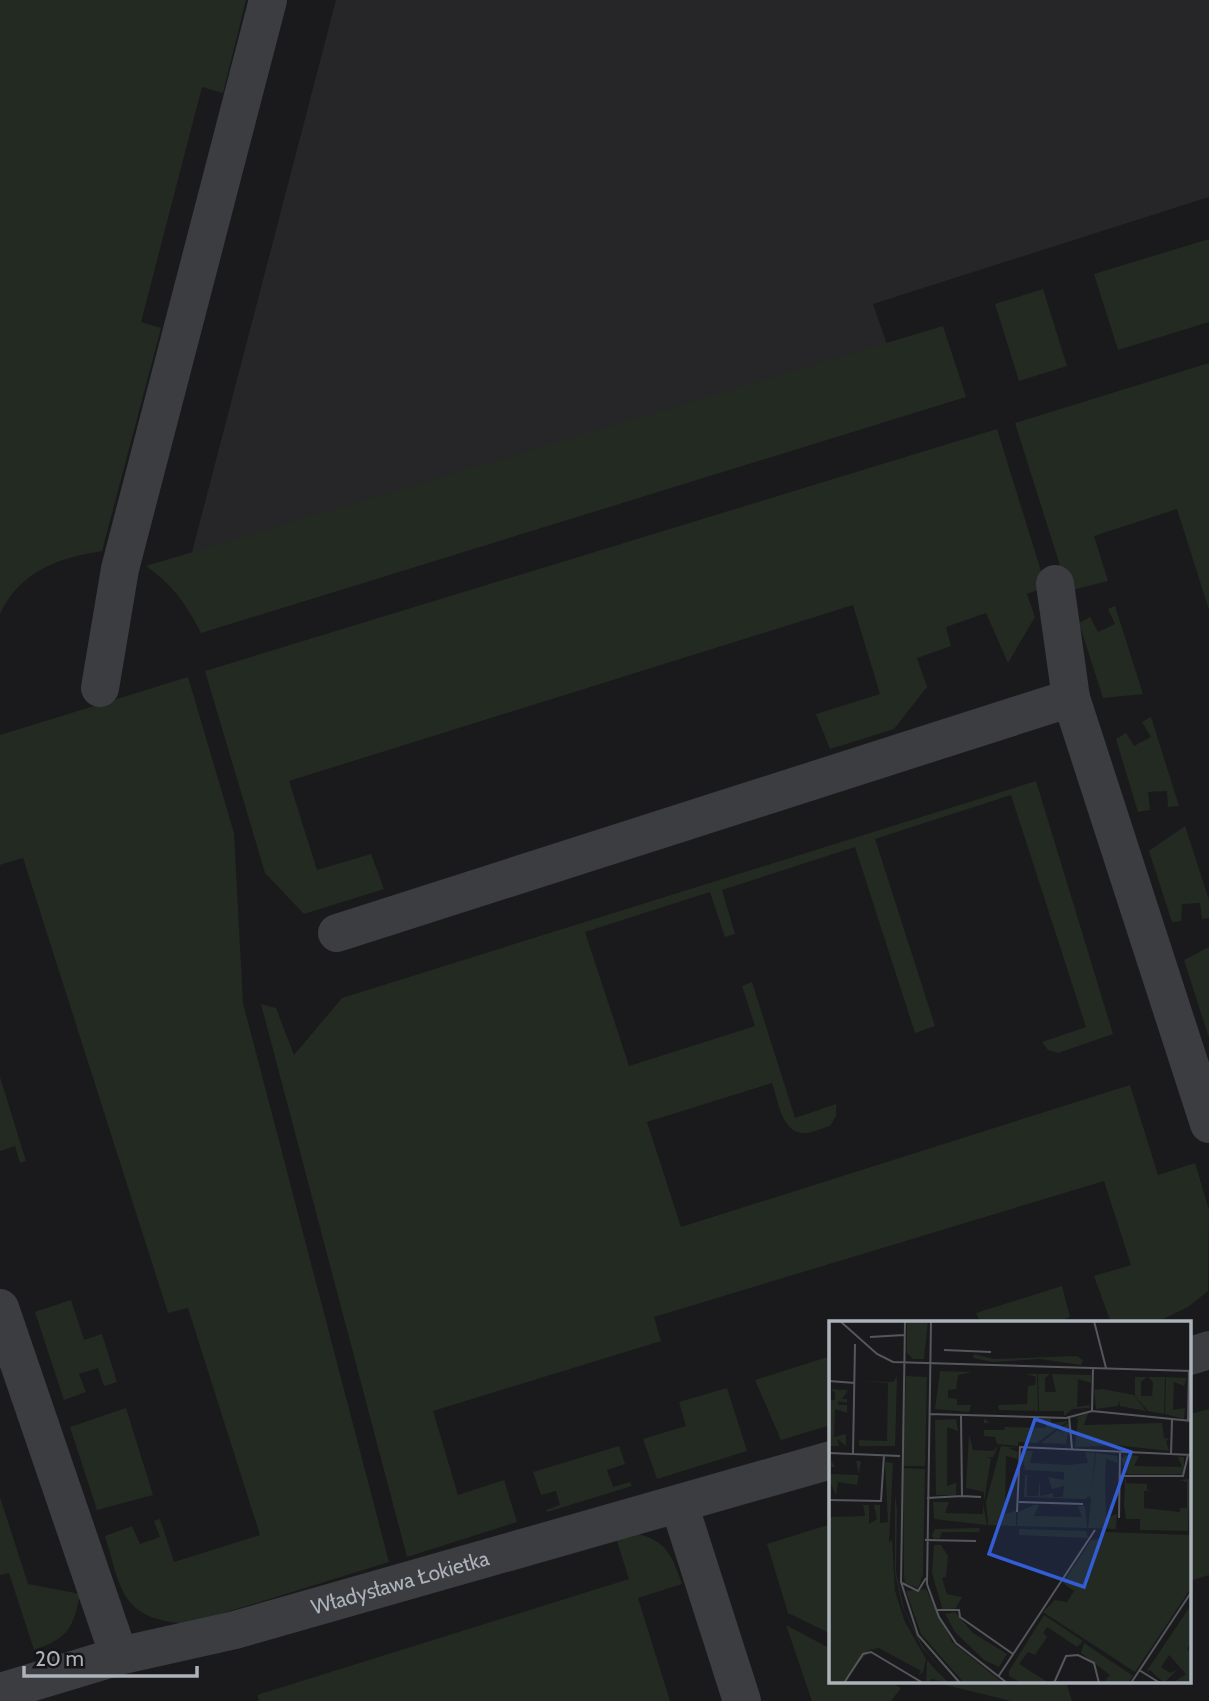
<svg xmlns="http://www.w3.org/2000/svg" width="1209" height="1701" viewBox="0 0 1209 1701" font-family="Cabin,sans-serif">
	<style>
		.built { fill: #262629 }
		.green { fill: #222a22 }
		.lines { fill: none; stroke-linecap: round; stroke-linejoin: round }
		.minor { stroke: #3b3d41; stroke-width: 38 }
		.labels { text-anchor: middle; stroke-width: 5; stroke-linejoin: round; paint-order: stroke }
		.street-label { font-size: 21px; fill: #adb3bb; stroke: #151517 }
		.inset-road { fill: none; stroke: #55575c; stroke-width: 2 }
		.view { fill: #335dd4; fill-opacity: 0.15; stroke: #335dd4; stroke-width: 3.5 }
		.inset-edge { fill: none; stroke: #adb3bb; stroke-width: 3.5 }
	</style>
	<rect width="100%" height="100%" fill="#1a1a1c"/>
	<path class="built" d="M336,0H1209V197L873,304L892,359L185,579Z"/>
	<g class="green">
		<path d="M0,0H246L223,93L202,87L141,322L161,328L102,551C58,558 20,571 0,614Z"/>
		<path d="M1209,239V322L1118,350L1094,274Z"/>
		<path d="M1043,289L1067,366L1019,381L995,304Z"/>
		<path d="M943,326L966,397L201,633C187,605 172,584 146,566Z"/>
		<path d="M1209,363V610L1177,509L1094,536L1108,581L1068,591L1015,423Z"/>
		<path d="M997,429L1046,587L1027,594L1035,617L1008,663L986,613L946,627L951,646L917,658L927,687L894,729L830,749L816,714L880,694L853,605L289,781L317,870L371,854L384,889L304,914L265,873L205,671Z"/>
		<path d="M1115,606L1143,694L1103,698L1079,623L1090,617L1098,632L1115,624L1108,609Z"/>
		<path d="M188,677L234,833L243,1003L389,1562L188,1624C121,1619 122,1592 105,1536L132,1526L140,1544L160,1537L154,1521L160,1519L174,1562L260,1535L188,1308L168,1313L23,858L0,865V735Z"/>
		<path d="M1151,717L1179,806L1168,807L1167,791L1148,792L1150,810L1138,812L1116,739L1126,733L1134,746L1151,737L1142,722Z"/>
		<path d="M1036,781L1113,1034L1058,1053L1048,1050L1042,1042L1086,1027L1011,795L875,839L935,1026L915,1033L855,847L722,890L735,934L725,937L710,892L585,932L629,1066L755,1026L742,986L752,982L795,1118L836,1104V1116L830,1126C822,1128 811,1134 803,1133C781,1132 778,1099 772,1083L647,1122L681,1227L1130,1085L1158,1175L1195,1163L1209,1210L1208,1291L1188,1307L1155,1323H1111L1094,1276L1131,1265L1104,1181L654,1317L661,1341L433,1411L458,1495L504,1480L517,1522L407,1557L261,1004L276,1008L294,1055L342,998Z"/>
		<path d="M1185,826L1209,900V918L1202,919L1200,903L1182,904L1181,921L1172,922L1149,851Z"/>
		<path d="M1209,947V1038L1184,960Z"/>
		<path d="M0,1077L26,1161L20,1163L15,1146L0,1151Z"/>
		<path d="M1062,1286L1070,1317L1055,1323H981L976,1313Z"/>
		<path d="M71,1300L84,1340L102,1334L117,1382L104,1386L98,1368L79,1374L86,1392L64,1400L35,1312Z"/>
		<path d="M831,1356V1425L781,1440L755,1380Z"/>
		<path d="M727,1388L747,1451L657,1479L643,1439L686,1426L679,1402Z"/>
		<path d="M126,1408L153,1495L97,1510L70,1427Z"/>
		<path d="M1209,1409V1575L1190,1581V1414Z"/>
		<path d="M619,1446L625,1464L607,1470L613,1487L630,1482L632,1486L547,1512L546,1510L560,1505L556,1491L541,1495L533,1472Z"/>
		<path d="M0,1497L28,1584L80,1594C73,1629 68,1638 34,1650L9,1573L0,1575Z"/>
		<path d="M831,1524V1634L788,1613L767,1544Z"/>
		<path d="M638,1534C667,1541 673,1558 682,1584L638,1598L670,1701H259L257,1695L629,1579L616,1538Z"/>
		<path d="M786,1625L831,1649V1682H890L901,1688L891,1701H812Z"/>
		<path d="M933,1682H1066L1072,1701H1011Z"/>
	</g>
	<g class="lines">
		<g class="minor">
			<path d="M1055,584L1071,698L1209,1124"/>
			<path d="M100,688L120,569L268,0"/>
			<path d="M337,933L1071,698"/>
			<path d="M0,1308L119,1656"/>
			<path d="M1190,1356L1209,1350"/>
			<path d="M679,1504L742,1701"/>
			<path id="s1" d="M0,1692L119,1656L235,1630L831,1460"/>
		</g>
	</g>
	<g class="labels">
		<g class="street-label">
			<text dy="7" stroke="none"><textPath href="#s1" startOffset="415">Władysława Łokietka</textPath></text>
		</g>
	</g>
	<g transform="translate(829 1321)">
		<rect width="362" height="362" fill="#1a1a1c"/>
		<path d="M78,0H99L95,38H84L78,32ZM145,33L165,38L248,35L254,39L252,44L211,38L163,41L144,37ZM111,50L143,51L129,54L127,68L119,69V77L128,78V84H142L140,91L106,88ZM197,53H208L209,90L170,89L169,84L198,83L199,65L206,64L207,56ZM209,53H221L216,57V71H227L223,53L262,54V62L249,58L248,86L261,84L260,87L243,88L235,95V90H210ZM68,55L66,125H30V119L58,120L59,62L31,60L64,61ZM77,55L98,56L96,145H74ZM306,56H318L312,61V75H323L324,61L319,56H336L335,93L319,90L306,75ZM337,56L358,57L355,65L345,61L344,89L356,87L355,98L336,93ZM1,68L19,69L13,78H18V82L10,80L9,84H18V92L6,88L5,116L17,113V125L8,118L10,125H0V79H6V72ZM273,68L305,74L317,90L291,85L290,79L289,85L267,88L265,69ZM259,92L255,104L333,102L335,117L341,118L337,120L340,130L287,124L246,126L249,98L246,97ZM127,98L129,110L118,106V165L127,162V174H107L106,99ZM156,98L160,102H155V109H175L176,106L217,107V100L210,98H222V102L240,100L229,107L221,103L228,107L208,122L189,121V125L168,123L166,116L155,115V99ZM241,101L237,123L212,122L229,109L236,115L230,108ZM140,113L144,129L164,130L169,125L164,136H157L162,137L155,180V171L137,167ZM172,125L189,127H180L189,131L188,138L177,135L176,193L187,190V205L159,204L157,181ZM197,130H204L201,142L239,144L259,142L256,131L266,132L262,179L261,175L256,178L195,176L196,154L202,155H198V175H209L211,159V175L224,172V176H234L235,165L223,168L219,156L235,159V151L196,149L193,134ZM267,132L288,135L289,142L277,138L276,157L277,197L288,193L287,208L259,207ZM298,134L302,141L300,134L310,135L305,145L353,146L349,136H355V153H298L292,138ZM362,138V210L360,183L359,210L311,209V198H297L295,184L296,158H297V162L318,163V169L323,170H315V187L351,191V187H358V161L350,159L361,158ZM2,139L6,146H2V153L30,154L27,140H32L28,164L9,161L7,174L0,159ZM56,141L64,142L60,222L63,218L66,270L76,301L97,338L94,351L89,355L92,350L50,327L40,329L13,362H0V196L36,195L34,184H40V203L48,198L45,184H51V202L59,201ZM74,147L96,148L94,254L89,267L76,262L75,252ZM66,175L68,188L67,251L75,288L95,328L125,362L93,327L73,285L66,252ZM104,181H120L116,192L154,193V182L158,204L105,198ZM205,184H210L205,195L253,196L249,185H256L258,207L188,205L189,191ZM151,207L150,211H113L111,217L105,218L103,214L106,208ZM190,208L257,210L259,217L190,214ZM275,211L362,214V267L306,351L214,291L226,279L238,281L245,270L234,262L262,219L271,218ZM105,224H112L119,235L117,256L113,257L118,273L133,276L127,287L114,290L103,252ZM97,268L123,321L174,362H135L92,313L77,270ZM362,284V322L358,328L362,331V362H344L357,353L340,334L332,346L341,352L348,349L335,362L321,349L317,351ZM126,291L144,312L178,333L170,346L155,339L126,311L116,293ZM215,294L254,320L248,326L218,306L214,312L218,316L206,334L199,331L190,343L220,362H192L180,355V350ZM255,322L304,355L299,362H274L281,354L252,332ZM98,339L105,347L120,362L103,358L97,362Z" fill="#222a22"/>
		<path class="inset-road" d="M11,0L48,33L64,41L363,50M76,0L72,261L89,314L131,362M102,0L98,263L110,296L127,322L178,362M265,0L277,47M41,16L75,14M115,29L162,31M0,60L26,62M263,90L264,47M100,93L237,97L263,90L363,100M132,94L133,175L152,176M240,95L243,128M359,100L360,49M0,132L71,135M24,133L26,23M342,134L343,99M291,155H354L359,134M98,177L133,175M0,179L52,180L55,134M190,181L254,183M188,191L191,126L363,134M290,197L291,132M96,219L147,220M73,262L89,270L97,257M107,289H130L131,296L184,333M310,349L331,362M169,356L266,209M15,362L34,333L42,331L94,362M225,362L237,335L249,334L265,342L270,362M302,362L363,270"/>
		<path class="view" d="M206,98L302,131L255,266L160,233Z"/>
		<rect width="362" height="362" class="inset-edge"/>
	</g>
	<path d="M24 1666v10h173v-10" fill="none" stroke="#adb3bb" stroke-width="3.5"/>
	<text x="35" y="1666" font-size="21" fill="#adb3bb" stroke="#151517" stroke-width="5" paint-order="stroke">20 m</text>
</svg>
